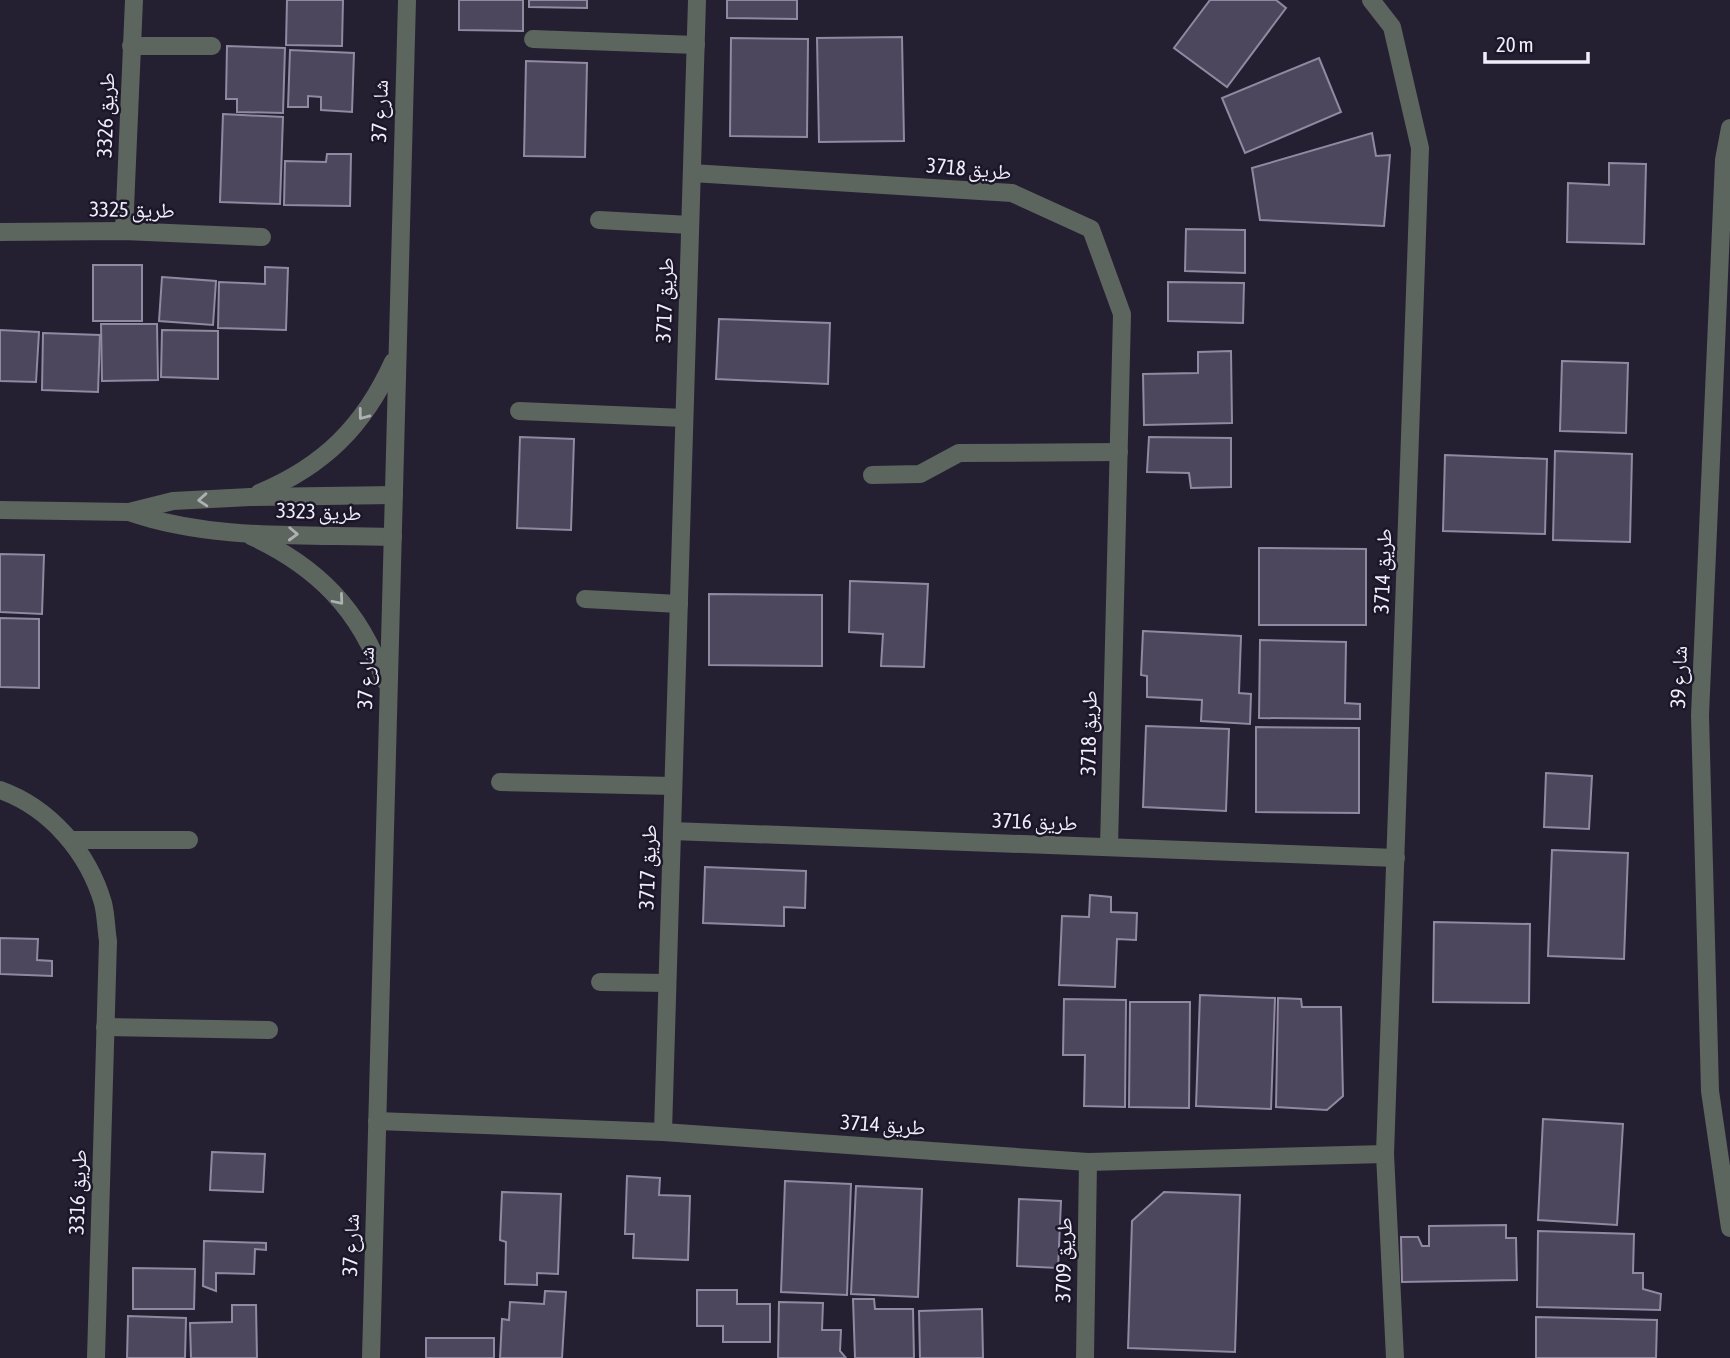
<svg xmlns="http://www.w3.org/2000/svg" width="1730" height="1358" viewBox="0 0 1730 1358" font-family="'Asap Condensed','Noto Naskh Arabic',sans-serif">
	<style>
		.building { fill: #4d475d; stroke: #9089a1; stroke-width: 2 }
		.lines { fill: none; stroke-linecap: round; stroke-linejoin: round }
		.minor { stroke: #5c655e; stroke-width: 18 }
		.oneway { stroke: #aeb0b4 }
		.labels { text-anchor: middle; stroke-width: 5; stroke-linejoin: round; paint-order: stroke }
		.street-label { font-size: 21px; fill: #f1eefb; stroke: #1b1628 }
	</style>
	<rect width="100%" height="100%" fill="#251f32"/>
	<g class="building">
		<path d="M287,0H343L342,46L286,45Z"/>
		<path d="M459,0H523V31L459,30Z"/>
		<path d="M529,0H587V8L529,7Z"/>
		<path d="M727,0H797V19L727,18Z"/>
		<path d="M1210,0H1276L1286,8L1227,87L1174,48Z"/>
		<path d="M902,37L904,141L819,142L817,38Z"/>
		<path d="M731,38L808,39L807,137L730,136Z"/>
		<path d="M227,46L285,48L283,113L237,112V99H226Z"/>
		<path d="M290,50L354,53L352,112L321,110V97L308,96V107H288Z"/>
		<path d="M1319,58L1341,112L1245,153L1222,98Z"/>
		<path d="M526,61L587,63L585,157L524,156Z"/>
		<path d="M223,114L283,117L280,204L220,202Z"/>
		<path d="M1372,133L1376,156L1390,155L1384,226L1260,220L1252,168Z"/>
		<path d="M327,154H351L350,206L284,205L285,161L326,162Z"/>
		<path d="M1609,163L1646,164L1644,244L1567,242L1568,183L1609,185Z"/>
		<path d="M1186,229L1245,230V273L1185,271Z"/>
		<rect x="93" y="265" width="49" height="56"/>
		<path d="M265,267L288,268L286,330L218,328L219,282L265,284Z"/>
		<path d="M162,277L216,281L213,325L159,321Z"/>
		<path d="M1168,282L1244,283L1243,323L1168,321Z"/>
		<path d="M719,319L830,323L828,384L716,379Z"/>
		<path d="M101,324H157L158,380L102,381Z"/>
		<path d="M0,330L39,332L36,382L0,381Z"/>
		<path d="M162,330L218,331V379L161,377Z"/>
		<path d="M43,333L100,335L98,392L42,390Z"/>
		<path d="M1231,351L1232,423L1144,425L1143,374L1198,373V352Z"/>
		<path d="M1562,361L1628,363L1626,433L1560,431Z"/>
		<path d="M520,437L574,439L571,530L517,528Z"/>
		<path d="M1149,437L1231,438V487L1191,488L1189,473L1147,472Z"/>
		<path d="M1555,451L1632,454L1630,542L1553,540Z"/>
		<path d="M1445,455L1547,459L1545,534L1443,531Z"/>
		<path d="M1259,548L1366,549V625H1259Z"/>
		<path d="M0,554L44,555L42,614L0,612Z"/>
		<path d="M850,581L928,584L924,667L881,666L883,634L849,632Z"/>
		<path d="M709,594L822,595V666L709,665Z"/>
		<path d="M0,618L39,619V688L0,687Z"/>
		<path d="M1143,631L1241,636L1239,693L1251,694L1250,724L1201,721L1202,700L1147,697V676L1141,675Z"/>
		<path d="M1260,640L1346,642L1345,703L1360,704V719L1259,718Z"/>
		<path d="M1146,726L1229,729L1226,811L1143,807Z"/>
		<path d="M1256,727L1359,728V813L1256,812Z"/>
		<path d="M1546,773L1592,776L1589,829L1544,827Z"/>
		<path d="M1552,850L1628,853L1624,959L1548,956Z"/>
		<path d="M705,867L806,871L805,908L784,907V926L703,923Z"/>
		<path d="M1090,895L1111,897V912L1137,913L1136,940L1117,939L1115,987L1059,985L1062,916L1089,917Z"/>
		<path d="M1434,922L1530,924L1529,1003L1433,1002Z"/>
		<path d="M0,938L38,939L37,960L52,961V976L0,974Z"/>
		<path d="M1200,995L1275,998L1271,1109L1196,1106Z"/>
		<path d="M1278,998L1301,999L1302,1007H1341L1343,1096L1327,1110L1276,1107Z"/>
		<path d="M1064,999L1126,1000L1125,1107L1084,1106L1085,1055H1063Z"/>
		<path d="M1130,1002H1190L1189,1108L1129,1107Z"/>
		<path d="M1543,1119L1623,1124L1617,1225L1538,1220Z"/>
		<path d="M212,1152L265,1154L263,1192L210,1190Z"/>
		<path d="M627,1176L660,1178L659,1195L690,1196L688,1260L633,1258L634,1234H625Z"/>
		<path d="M785,1181L851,1184L847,1295L781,1292Z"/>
		<path d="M856,1186L922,1189L918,1297L851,1294Z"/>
		<path d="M502,1192L561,1194L558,1274L537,1273V1285L505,1284L506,1242L500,1240Z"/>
		<path d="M1164,1192L1240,1195L1235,1352L1128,1348L1132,1221Z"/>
		<path d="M1019,1199L1061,1201L1058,1268L1017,1266Z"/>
		<path d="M1506,1225V1238H1516L1517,1280L1402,1282L1401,1237H1418L1422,1246H1429V1226Z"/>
		<path d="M1538,1231L1634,1234L1633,1273H1643V1289L1661,1294L1660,1310L1537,1307Z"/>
		<path d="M204,1241L266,1243V1250L255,1249L254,1274L216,1273V1291L203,1286Z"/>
		<path d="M133,1268L195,1269L194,1309H133Z"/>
		<path d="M697,1290H737V1304H770V1342H723V1326H697Z"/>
		<path d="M545,1291L566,1292L562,1358H500L502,1319L509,1320L510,1302L544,1304Z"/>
		<path d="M853,1299H874L875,1309H913L914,1358H855Z"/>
		<path d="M779,1302L823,1303L822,1330H841L840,1351L846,1358H778Z"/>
		<path d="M232,1305H256L257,1358H191L190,1323L232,1322Z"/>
		<path d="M982,1309L983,1358H920L919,1311Z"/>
		<path d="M128,1316L186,1318L185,1358H127Z"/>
		<path d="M1536,1317L1657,1320L1656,1358H1536Z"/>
		<rect x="426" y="1338" width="68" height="20"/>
	</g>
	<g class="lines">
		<g class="minor">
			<path d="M1371,0L1392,27L1420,148L1385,1154L1395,1358"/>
			<path d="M533,39L696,45"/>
			<path d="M131,46H212"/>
			<path d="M1730,128L1724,160L1700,715L1710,1091L1730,1228"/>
			<path d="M692,173L1012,193L1091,229L1122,314L1109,847"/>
			<path d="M599,220L690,225"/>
			<path d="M124,231L134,0"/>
			<path d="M0,232L124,231L262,237"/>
			<path d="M519,411L684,418"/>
			<path d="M872,475L920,474L959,453L1119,452"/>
			<path d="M259,493C324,466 364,426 393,362"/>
			<path d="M0,510L129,512L173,501L250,497L394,495"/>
			<path d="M129,512C212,541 306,534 393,537"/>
			<path d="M251,536C316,566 361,610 384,680"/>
			<path d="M585,599L679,604"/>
			<path d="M500,782L673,786"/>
			<path d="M0,790C50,808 88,852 103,903C106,915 106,928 108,941L96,1358"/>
			<path d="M672,831L1396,858"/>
			<path d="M71,840H189"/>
			<path d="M600,982L667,983"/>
			<path d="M105,1027L269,1030"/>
			<path d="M377,1121L663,1132L1088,1162L1385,1154"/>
			<path d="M663,1132L697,0"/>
			<path d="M371,1358L407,0"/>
			<path d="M1085,1358L1088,1162"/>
		</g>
	</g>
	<defs><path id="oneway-chevron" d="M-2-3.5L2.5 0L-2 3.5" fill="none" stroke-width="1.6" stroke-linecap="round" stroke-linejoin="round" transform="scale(1.75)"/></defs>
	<g class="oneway">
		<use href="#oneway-chevron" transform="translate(363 415) rotate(127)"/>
		<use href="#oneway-chevron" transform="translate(203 500) rotate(176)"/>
		<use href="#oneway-chevron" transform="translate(293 534) rotate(2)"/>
		<use href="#oneway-chevron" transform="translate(339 600) rotate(50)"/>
	</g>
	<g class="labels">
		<g class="street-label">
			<text transform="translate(380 111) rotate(-88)" y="7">شارع 37</text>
			<text transform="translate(106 115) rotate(-88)" y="7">طريق 3326</text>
			<text transform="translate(969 169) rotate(5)" y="7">طريق 3718</text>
			<text transform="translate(132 210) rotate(1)" y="7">طريق 3325</text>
			<text transform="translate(665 300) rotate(-88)" y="7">طريق 3717</text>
			<text transform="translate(319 512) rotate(2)" y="7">طريق 3323</text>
			<text transform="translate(1383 571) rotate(-88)" y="7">طريق 3714</text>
			<text transform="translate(1679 677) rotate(-88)" y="7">شارع 39</text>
			<text transform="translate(366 678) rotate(-88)" y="7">شارع 37</text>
			<text transform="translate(1089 733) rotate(-89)" y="7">طريق 3718</text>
			<text transform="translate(1035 822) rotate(2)" y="7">طريق 3716</text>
			<text transform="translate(648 867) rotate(-88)" y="7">طريق 3717</text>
			<text transform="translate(883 1125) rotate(4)" y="7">طريق 3714</text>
			<text transform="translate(78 1192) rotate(-88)" y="7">طريق 3316</text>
			<text transform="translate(351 1245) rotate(-88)" y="7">شارع 37</text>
			<text transform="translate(1064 1260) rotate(-89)" y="7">طريق 3709</text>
		</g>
	</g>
	<path d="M1485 52v10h103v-10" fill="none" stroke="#f1eefb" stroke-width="3.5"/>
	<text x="1496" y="52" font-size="21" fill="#f1eefb" stroke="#1b1628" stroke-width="5" paint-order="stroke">20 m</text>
</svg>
